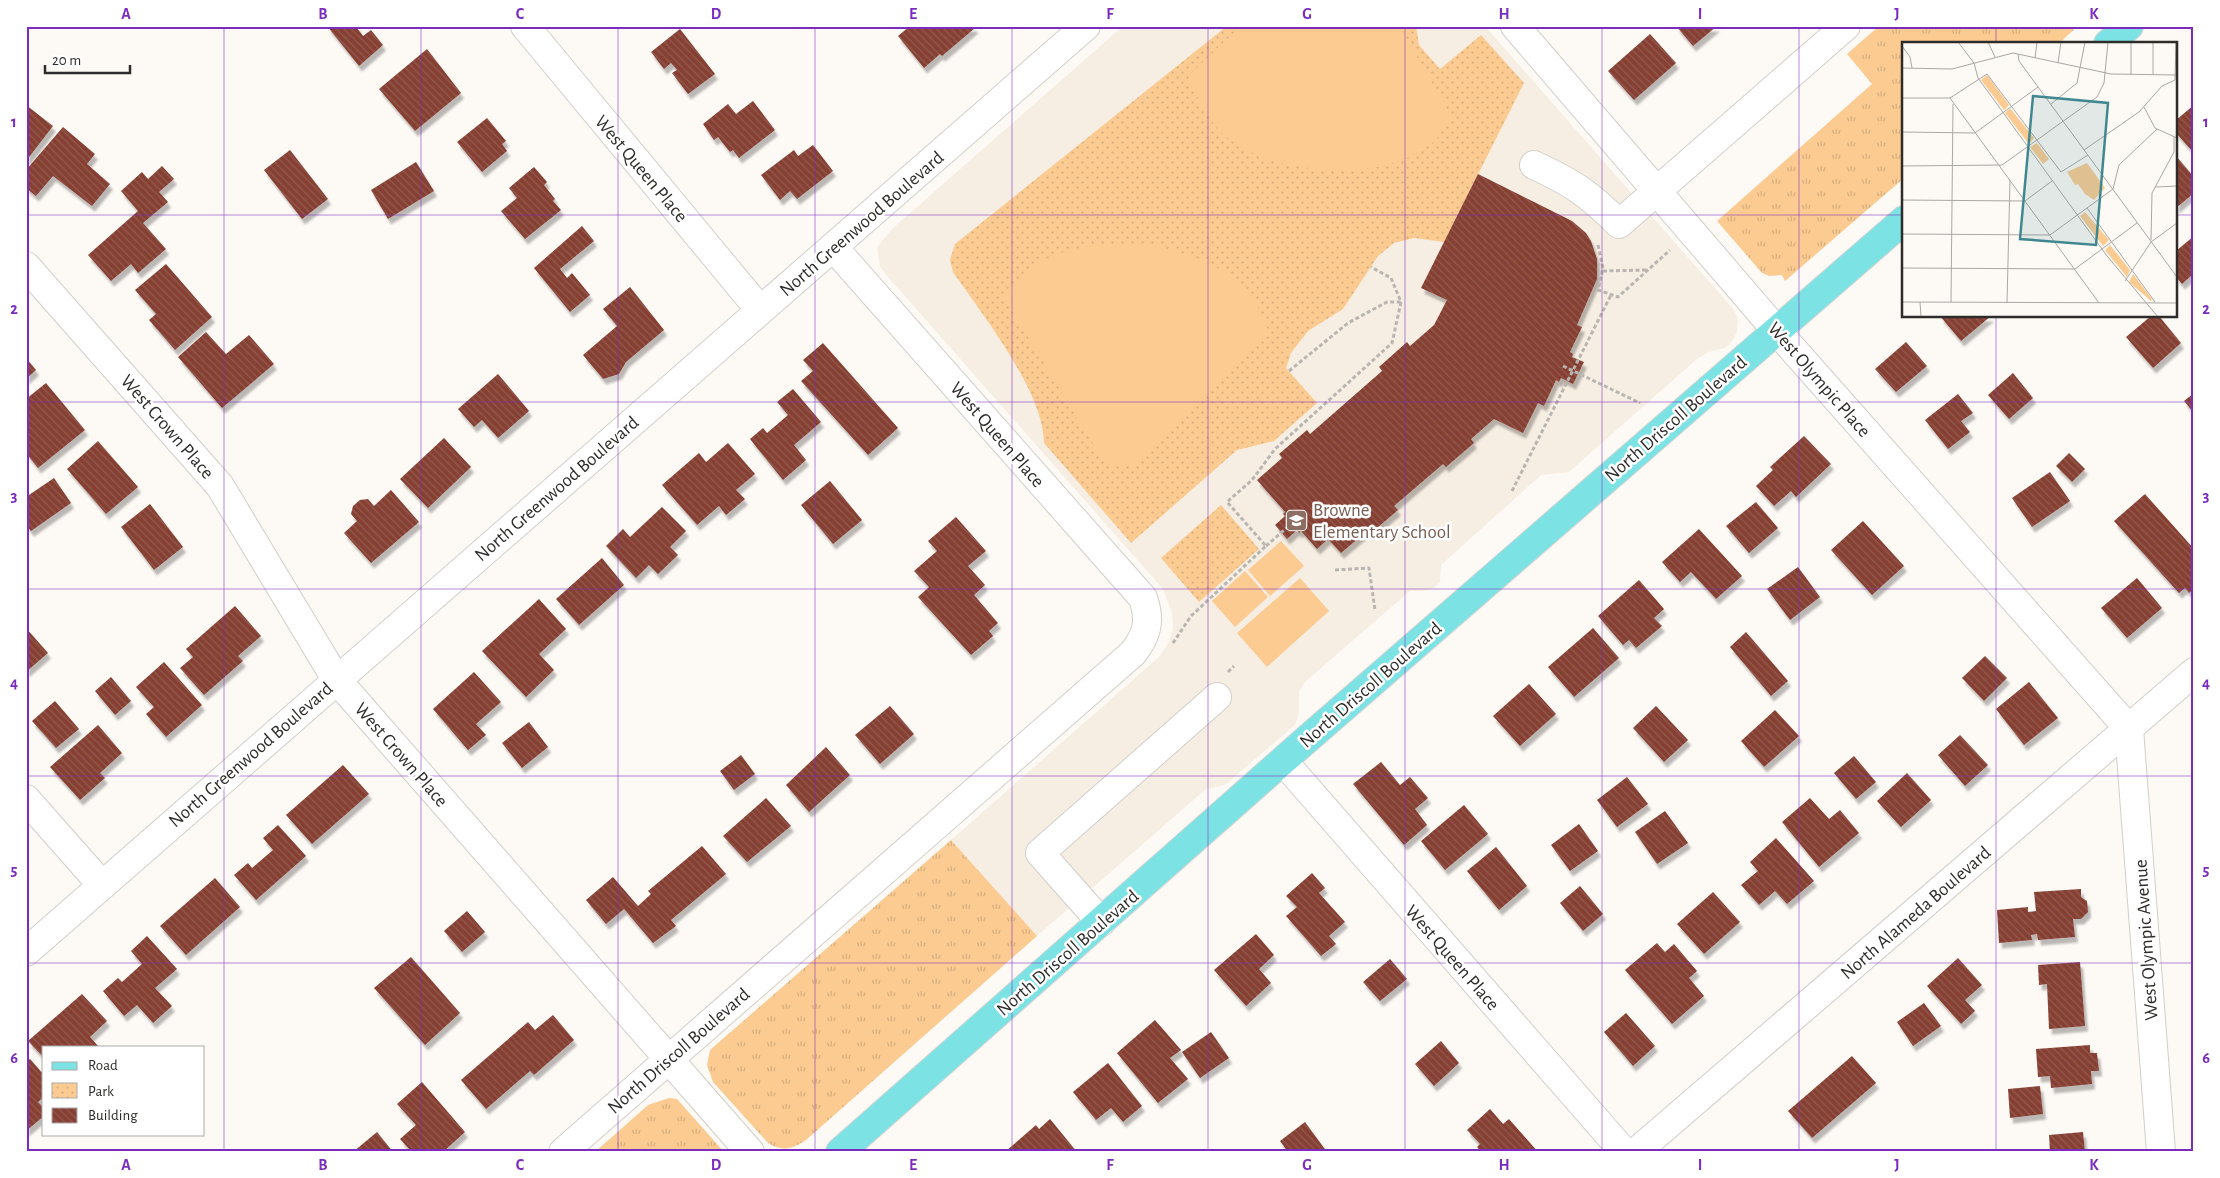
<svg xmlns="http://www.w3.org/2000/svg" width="2220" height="1178" viewBox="0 0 2220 1178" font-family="'Alegreya Sans',sans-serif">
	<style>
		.built { fill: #f7eee3 }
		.grass { fill: url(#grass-tufts) }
		.park { fill: url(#park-dots) }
		.pitch { fill: #fbcb91 }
		.building { fill: url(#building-back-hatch); filter: url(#shadow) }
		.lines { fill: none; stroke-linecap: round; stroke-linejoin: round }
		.minor-casing { stroke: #d2cfca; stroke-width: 30 }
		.major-casing { stroke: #d5d5d4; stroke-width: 30 }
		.path { stroke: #b9b6b2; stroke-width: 3; stroke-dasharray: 4 2.5; stroke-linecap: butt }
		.minor { stroke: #fff; stroke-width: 28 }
		.major { stroke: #7de2e3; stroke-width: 28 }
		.grid { fill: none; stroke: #7b2cbf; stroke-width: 1; stroke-opacity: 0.55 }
		.labels { text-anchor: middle; stroke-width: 5; stroke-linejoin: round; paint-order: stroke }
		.street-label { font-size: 19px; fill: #2d2c2a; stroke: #fff }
		.education-label { font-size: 19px; fill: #785e54; stroke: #fff; text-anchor: start }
		.inset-road { fill: none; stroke: #aaa7a4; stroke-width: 1 }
		.view { fill: #40888f; fill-opacity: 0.15; stroke: #40888f; stroke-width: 2.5 }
		.inset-edge { fill: none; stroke: #2d2c2a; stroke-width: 2.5 }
		.neatline { fill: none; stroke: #7b2cbf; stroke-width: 2 }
		.grid-label { font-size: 16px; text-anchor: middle; font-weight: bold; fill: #7b2cbf }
	</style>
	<defs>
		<pattern id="grass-tufts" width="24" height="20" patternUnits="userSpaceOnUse" patternTransform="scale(1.25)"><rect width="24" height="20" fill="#fbcb91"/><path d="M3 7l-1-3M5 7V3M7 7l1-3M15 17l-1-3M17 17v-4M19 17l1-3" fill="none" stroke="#d7ae7d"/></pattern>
		<pattern id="park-dots" width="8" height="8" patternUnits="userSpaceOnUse" patternTransform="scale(1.25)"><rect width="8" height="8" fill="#fbcb91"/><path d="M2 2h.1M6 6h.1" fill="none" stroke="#d7ae7d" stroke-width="1.8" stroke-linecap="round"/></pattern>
		<pattern id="building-back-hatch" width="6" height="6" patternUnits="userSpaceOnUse" patternTransform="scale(1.25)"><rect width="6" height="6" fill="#863f33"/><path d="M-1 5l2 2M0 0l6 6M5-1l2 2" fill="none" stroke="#92594f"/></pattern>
		<filter id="shadow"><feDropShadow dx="3" dy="5.5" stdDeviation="1" flood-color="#0004"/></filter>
	</defs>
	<rect width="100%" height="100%" fill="#fdf9f5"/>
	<path class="built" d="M1123,26H1485L1734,310L1738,320L1737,332L1731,343L1725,348L1709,352L1697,359L1569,472L1541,475L1441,565L1440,582L1434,588L1424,591H1410L1305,682L1299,692V713L1295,725L1226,784L1205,790L1037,936L951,840L1160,656L1169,642L1173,627L1172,613L1163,589L888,277L880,267L877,247L893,228Z"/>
	<g class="grass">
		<path d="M1879,26H2078L2058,44H1904V178L1785,281L1782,275L1769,276L1762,273L1717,221L1872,84L1847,54Z"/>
		<path d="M951,840L1037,936L806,1140C793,1149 782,1152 768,1143L713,1082L707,1065L710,1050Z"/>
		<path d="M669,1098L677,1099L724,1152H595L648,1105Z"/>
	</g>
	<g class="park">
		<path d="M1227,26H1416L1419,45L1440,69L1481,35L1524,83L1444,242L1414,238L1394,243L1378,256L1343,309L1308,331L1291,353L1286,368L1317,403L1274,441L1237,450L1131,543L1044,443C1044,392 982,314 953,272L950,260L955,244Z"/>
		<path d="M1221,505L1259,549L1199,602L1161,558Z"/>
	</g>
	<g class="pitch">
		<path d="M1241,26H1399L1452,117C1446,125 1439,138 1431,144C1383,183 1277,176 1229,139C1208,122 1198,100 1188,76Z"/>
		<path d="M1145,243C1185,253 1231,264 1255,302C1261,312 1265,324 1270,334L1134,465L1109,464L1093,444L1005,299C1011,290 1018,278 1026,271C1059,245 1104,244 1145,243Z"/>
		<path d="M1281,541L1304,566L1270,596L1248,570Z"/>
		<path d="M1245,571L1268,597L1235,627L1212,601Z"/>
		<path d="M1300,578L1329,611L1267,667L1237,633Z"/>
	</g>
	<g class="building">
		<path d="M327,26H359L357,28L363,36L371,30L383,45L359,66Z"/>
		<path d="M910,26H974L975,28L942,56L940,54L924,68L898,36Z"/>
		<path d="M1676,26H1717L1693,46Z"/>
		<path d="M680,29L715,74L688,94L672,73L677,70L671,63L664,69L651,52Z"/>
		<path d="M1650,34L1676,63L1634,100L1608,71Z"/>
		<path d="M427,49L461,93L415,131L379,89Z"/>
		<path d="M753,101L775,130L739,158L733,150L730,152L718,137L714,140L703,124L728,104L736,114Z"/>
		<path d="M26,105L53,126L26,161Z"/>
		<path d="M2194,105V153L2176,133V120Z"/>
		<path d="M487,118L506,141L502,144L507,151L482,172L457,142Z"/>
		<path d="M63,127L95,154L87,164L110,184L92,206L53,176L36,196L26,188V170Z"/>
		<path d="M813,145L833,171L797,199L790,191L780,200L761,175L794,150L798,156Z"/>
		<path d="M290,150L328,199L302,219L264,170Z"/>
		<path d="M2176,156L2194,177V193L2176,208Z"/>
		<path d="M416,162L434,191L388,219L371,190Z"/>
		<path d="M162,166L174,179L159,192L168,202L143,223L166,249L138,273L131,264L111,281L88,255L138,211L121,191L142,172L148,179Z"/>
		<path d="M534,167L547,182L544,185L555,199L553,201L561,210L525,239L501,211L517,198L509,188Z"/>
		<path d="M1478,174L1572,221L1586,233L1591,241L1597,259V279L1577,325L1582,327L1570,352L1573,354L1572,357L1584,362L1573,384L1561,378L1559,382L1556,380L1544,406L1538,403L1523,433L1494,419L1471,439L1474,443L1446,467L1443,464L1394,506L1398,510L1370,534L1367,531L1341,553L1328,539L1317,549L1301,531L1299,533L1297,530L1287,539L1275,525L1285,516L1283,514L1285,512L1257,480L1282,458L1279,454L1307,430L1310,434L1382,371L1379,367L1407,342L1410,346L1434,325L1447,300L1421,288Z"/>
		<path d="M582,226L594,241L560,269L567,278L572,273L590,295L570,312L534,268Z"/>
		<path d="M2194,236V278L2191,276L2182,284L2176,277V251Z"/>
		<path d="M166,264L212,317L175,350L149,320L156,314L135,290Z"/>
		<path d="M630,287L664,330L626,362L619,374L603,379L583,355L617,326L603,309Z"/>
		<path d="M1940,316H1991L1961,341Z"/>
		<path d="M2151,316H2159L2181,343L2153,368L2126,337Z"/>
		<path d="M206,332L226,354L249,335L274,364L222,408L178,357Z"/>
		<path d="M1906,342L1927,366L1896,392L1875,369Z"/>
		<path d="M823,343L898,428L868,455L801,381L813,371L803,360Z"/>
		<path d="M26,358L36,370L26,379Z"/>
		<path d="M2013,373L2033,398L2009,419L1988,395Z"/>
		<path d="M498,374L529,411L498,438L482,420L474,427L458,409Z"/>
		<path d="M46,383L85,430L38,468L26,453V399Z"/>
		<path d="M793,389L821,422L794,445L806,460L783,480L750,439L763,428L767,433L788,415L777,402Z"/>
		<path d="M2194,393V413L2184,401Z"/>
		<path d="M1958,394L1973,413L1961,421L1970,432L1948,449L1925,420Z"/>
		<path d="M1804,436L1831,464L1796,497L1791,491L1774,506L1756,486L1773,470L1770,467Z"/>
		<path d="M444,438L471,467L428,508L400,479Z"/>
		<path d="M98,441L138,487L106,514L67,469Z"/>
		<path d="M728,443L755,474L736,490L745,499L726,515L719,506L697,525L662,485L699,453L706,462Z"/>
		<path d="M2069,453L2085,469L2072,482L2056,466Z"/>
		<path d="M2050,472L2070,501L2032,527L2012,498Z"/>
		<path d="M54,478L71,503L31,531L26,525V497Z"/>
		<path d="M830,481L862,520L833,544L801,505Z"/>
		<path d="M391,490L419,522L371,563L344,533L357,521L351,514L353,506L360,500L368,499L374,506Z"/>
		<path d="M2145,494L2194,549V589L2189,593L2185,588L2179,593L2114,521Z"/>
		<path d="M1756,502L1778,528L1749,553L1726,526Z"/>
		<path d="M150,504L183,547L154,570L121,527Z"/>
		<path d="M662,507L686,531L670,547L678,555L658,574L649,565L636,578L606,546L623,529L630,537Z"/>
		<path d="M956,517L986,551L968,566L985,585L974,595L998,623L989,631L993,636L971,655L918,597L929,587L914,571L937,551L928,541Z"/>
		<path d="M1863,521L1904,566L1872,595L1831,550Z"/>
		<path d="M1699,529L1742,576L1716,599L1691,572L1680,582L1662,562Z"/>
		<path d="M602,558L624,585L579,625L556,599Z"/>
		<path d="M1798,567L1820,597L1790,620L1767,589Z"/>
		<path d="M2137,578L2162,608L2127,638L2101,608Z"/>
		<path d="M1639,580L1664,609L1654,618L1662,626L1636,648L1629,640L1623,645L1598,616Z"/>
		<path d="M539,599L566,629L539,654L554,670L526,697L482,651Z"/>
		<path d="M235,606L261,636L238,656L243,661L204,695L180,668L193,657L186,649Z"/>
		<path d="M26,628L48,653L26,672Z"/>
		<path d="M1593,628L1619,658L1574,697L1548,667Z"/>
		<path d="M1746,632L1788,681L1771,696L1730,647Z"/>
		<path d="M1985,656L2007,678L1984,701L1962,678Z"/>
		<path d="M164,662L202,705L166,737L146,714L154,707L136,687Z"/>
		<path d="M474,672L501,702L476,724L486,735L468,750L433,709Z"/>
		<path d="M111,677L131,701L115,715L95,691Z"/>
		<path d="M2029,682L2058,718L2024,745L1996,709Z"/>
		<path d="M1529,684L1556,714L1520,746L1493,716Z"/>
		<path d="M55,701L79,729L56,748L32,721Z"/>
		<path d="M890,706L914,734L880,764L855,735Z"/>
		<path d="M1656,706L1688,740L1664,762L1633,728Z"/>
		<path d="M1775,710L1799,736L1764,767L1741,741Z"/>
		<path d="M529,722L548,747L522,768L502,743Z"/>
		<path d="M98,725L122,753L100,773L105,778L80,800L50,767Z"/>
		<path d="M1960,735L1988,765L1965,786L1938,755Z"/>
		<path d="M826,747L850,775L809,812L786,785Z"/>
		<path d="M741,755L755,774L734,790L720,771Z"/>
		<path d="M1854,756L1876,782L1856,799L1834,773Z"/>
		<path d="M1381,762L1400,785L1410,777L1428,798L1415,809L1427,825L1404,845L1353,784Z"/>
		<path d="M343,765L369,794L312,844L286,815Z"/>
		<path d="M1907,773L1931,800L1901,827L1877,801Z"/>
		<path d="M1627,777L1648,804L1617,827L1597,800Z"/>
		<path d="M766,798L791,826L747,862L723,836Z"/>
		<path d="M1810,798L1829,819L1840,810L1859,833L1819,867L1782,822Z"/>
		<path d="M1464,805L1488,834L1445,870L1421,841Z"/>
		<path d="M1665,811L1688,843L1657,864L1635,832Z"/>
		<path d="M1579,824L1598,851L1570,871L1551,845Z"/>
		<path d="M278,825L306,856L256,900L234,875L248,863L252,868L273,850L263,838Z"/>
		<path d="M1776,838L1814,881L1787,904L1775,891L1759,905L1741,885L1758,871L1750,862Z"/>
		<path d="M702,846L726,874L671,920L676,926L653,943L624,909L606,924L586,900L613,877L638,906L651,894L648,891Z"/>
		<path d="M1496,847L1527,886L1499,910L1467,871Z"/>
		<path d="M1312,873L1325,888L1319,893L1345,922L1329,936L1336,944L1321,956L1286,916L1297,907L1286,896Z"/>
		<path d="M215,878L240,907L186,955L160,926Z"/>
		<path d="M1580,886L1603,914L1583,931L1560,903Z"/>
		<path d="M2081,889V897L2087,901L2088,912L2081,919H2073L2075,937L2038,940L2037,934L2031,935L2032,940L1999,943L1997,910L2028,907V912L2036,911L2034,892Z"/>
		<path d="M1713,892L1740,922L1704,954L1677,924Z"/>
		<path d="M467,911L485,932L462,952L444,931Z"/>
		<path d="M1256,934L1274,955L1259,969L1271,983L1246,1006L1214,970Z"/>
		<path d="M147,936L177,969L155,988L172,1006L153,1023L137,1005L124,1016L103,991L118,978L122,982L142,964L131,951Z"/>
		<path d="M1657,943L1665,952L1674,944L1697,971L1689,978L1704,996L1672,1024L1625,970Z"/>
		<path d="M411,957L460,1013L425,1045L374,988Z"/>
		<path d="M1958,958L1982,985L1965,1000L1975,1011L1961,1024L1927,986Z"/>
		<path d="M1390,959L1407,979L1380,1001L1363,982Z"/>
		<path d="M2080,962L2085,1026L2049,1029L2047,984L2039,985L2038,965Z"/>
		<path d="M82,994L107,1021L90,1037L99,1047H44V1058L28,1041Z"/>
		<path d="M1924,1003L1941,1026L1913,1046L1897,1022Z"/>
		<path d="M1626,1013L1655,1046L1633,1066L1604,1032Z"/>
		<path d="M553,1015L574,1040L534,1075L530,1071L486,1109L461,1080L528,1022L535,1030Z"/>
		<path d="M1155,1020L1181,1050L1170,1058L1188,1079L1158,1103L1117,1053Z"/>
		<path d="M1211,1032L1229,1058L1200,1078L1182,1052Z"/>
		<path d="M1441,1041L1459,1063L1434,1086L1415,1064Z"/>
		<path d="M2090,1045V1053H2097L2099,1071H2091L2092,1084L2051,1088L2050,1076L2038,1077L2036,1049Z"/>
		<path d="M1852,1056L1876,1083L1812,1138L1788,1111Z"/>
		<path d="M30,1059L44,1075V1097L38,1102L44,1108V1116L26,1131V1062Z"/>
		<path d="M1108,1063L1142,1106L1123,1122L1111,1108L1096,1120L1073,1092Z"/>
		<path d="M422,1082L465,1132L443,1152H412L400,1139L416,1125L397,1104Z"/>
		<path d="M2040,1086L2043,1114L2010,1118L2008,1089Z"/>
		<path d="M1490,1109L1503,1124L1509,1119L1538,1152H1481L1477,1147L1480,1144L1467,1130Z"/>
		<path d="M1050,1119L1077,1152H1005L1036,1125L1039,1129Z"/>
		<path d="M1305,1122L1327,1152H1288L1280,1141Z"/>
		<path d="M377,1132L393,1152H353Z"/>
		<path d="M2083,1132L2085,1152H2050L2049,1135Z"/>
	</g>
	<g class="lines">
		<defs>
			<g id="minor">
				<path d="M525,26L760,310"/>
				<path d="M1515,26L1776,330L2129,729L2161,1152"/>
				<path d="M1534,165C1573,183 1588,193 1619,224L1846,26"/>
				<path d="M26,266L220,486L336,679L750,1152"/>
				<path d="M1283,761L1624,1152"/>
				<path d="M26,799L102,885"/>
				<path d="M1101,922L1040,853L1217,697"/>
				<path d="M26,952L1086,26"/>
				<path d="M563,1152L1133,653C1147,635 1151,621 1143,598L834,248"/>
				<path d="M1636,1152L2194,672"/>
			</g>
			<g id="major">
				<path d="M2108,44L2129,26"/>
				<path d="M840,1152L1305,741L1904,220"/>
			</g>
		</defs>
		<use href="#minor" class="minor-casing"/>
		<use href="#major" class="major-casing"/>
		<g class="path">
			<path d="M1598,245L1603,268L1598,290L1618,297L1670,250"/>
			<path d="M1603,271L1647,270"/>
			<path d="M1563,366L1640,403"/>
			<path d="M1289,371L1348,323L1387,302H1401"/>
			<path d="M1512,491L1611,295"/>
			<path d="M1266,546L1291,524"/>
			<path d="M1335,570L1369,568L1375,610"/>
			<path d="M1173,643L1191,616L1266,546L1227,502L1252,480L1275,449L1392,343L1401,302L1391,278L1371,267"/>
			<path d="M1228,672L1234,666"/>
		</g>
		<use href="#minor" class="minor"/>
		<use href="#major" class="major"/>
	</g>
	<path class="grid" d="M224,26V1152M421,26V1152M618,26V1152M815,26V1152M1012,26V1152M1208,26V1152M1405,26V1152M1602,26V1152M1799,26V1152M1996,26V44M26,215H1904M2176,215H2194M1996,316V1152M26,402H2194M26,589H2194M26,776H2194M26,963H2194"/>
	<defs>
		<symbol id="school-square" viewBox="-11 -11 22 22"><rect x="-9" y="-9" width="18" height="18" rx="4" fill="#8d6e63" stroke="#fff"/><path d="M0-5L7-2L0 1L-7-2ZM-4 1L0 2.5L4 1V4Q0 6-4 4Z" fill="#fff"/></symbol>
	</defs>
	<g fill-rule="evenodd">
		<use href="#school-square" x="1284" y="508" width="25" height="25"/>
	</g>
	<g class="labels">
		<g class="street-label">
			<text transform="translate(642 168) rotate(50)" y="7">West Queen Place</text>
			<text transform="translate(861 223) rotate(-41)" y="7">North Greenwood Boulevard</text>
			<text transform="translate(1820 379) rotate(49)" y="7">West Olympic Place</text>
			<text transform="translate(1675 418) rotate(-41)" y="7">North Driscoll Boulevard</text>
			<text transform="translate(168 426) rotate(49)" y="7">West Crown Place</text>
			<text transform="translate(998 434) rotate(49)" y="7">West Queen Place</text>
			<text transform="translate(556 488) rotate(-41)" y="7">North Greenwood Boulevard</text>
			<text transform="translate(1370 684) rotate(-41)" y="7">North Driscoll Boulevard</text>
			<text transform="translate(250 754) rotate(-41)" y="7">North Greenwood Boulevard</text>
			<text transform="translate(402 754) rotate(49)" y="7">West Crown Place</text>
			<text transform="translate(1915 912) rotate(-41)" y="7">North Alameda Boulevard</text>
			<text transform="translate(2145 940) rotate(-94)" y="7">West Olympic Avenue</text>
			<text transform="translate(1067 952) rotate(-41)" y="7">North Driscoll Boulevard</text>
			<text transform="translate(1453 957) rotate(49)" y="7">West Queen Place</text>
			<text transform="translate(678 1050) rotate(-41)" y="7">North Driscoll Boulevard</text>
		</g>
		<g class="education-label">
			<text x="1313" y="516">Browne<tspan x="1313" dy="22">Elementary School</tspan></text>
		</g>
	</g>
	<g transform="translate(1902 42)">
		<rect width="275" height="275" fill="#fdf9f5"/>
		<path d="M85,33L107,63L102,68L79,38ZM108,66L132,96L127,102L103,71ZM135,101L147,117L141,122L128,105ZM183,170L207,198L201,204L178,174ZM208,203L228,228L225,235L203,208ZM231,232L250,257L249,259L227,240Z" fill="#fbcb91"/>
		<path d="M185,121L203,146L192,158L183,152L176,142L173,143L165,130Z" fill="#fbcb91"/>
		<path d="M171 132a7 7 0 1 1 14 0a7 7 0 1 1-14 0ZM187 145a7 7 0 1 1 14 0a7 7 0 1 1-14 0Z" fill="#fbcb91"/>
		<path class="inset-road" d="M56,0L72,21L76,36L205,214L256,275M86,0L93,15M229,0V33M0,4L8,15L10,26M116,12L117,19L275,235M133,16L135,0M156,21L159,0M0,26L50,27L111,11L209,32L275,33M251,33V0M0,56H48M48,56L197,261M48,56L85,32L159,130L186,113M149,62L175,41L183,0M242,65L253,86L275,96M0,90L73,91L136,45M182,108L237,70L260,44L273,38L274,0M0,124L100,123L195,55L202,41L206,0M253,145L275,144M0,158L123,159L150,139M185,166L253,260M0,192L148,193L211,147L217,123L255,87M249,198L250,151L272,110V95M0,226L173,227L235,181M223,239L249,200L275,181M0,260L275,261M18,260L19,275M49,260L51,62M105,261L108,138"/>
		<path class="view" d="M131,54L206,61L194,203L118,197Z"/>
		<rect width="275" height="275" class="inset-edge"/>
	</g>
	<rect width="2220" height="1178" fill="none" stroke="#ffffff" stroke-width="55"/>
	<rect x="42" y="1046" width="162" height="90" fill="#ffffff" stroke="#ababaa"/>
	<rect x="52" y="1062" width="25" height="8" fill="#7de2e3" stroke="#ababaa"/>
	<text x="88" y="1070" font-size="15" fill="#2d2c2a">Road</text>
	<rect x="52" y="1083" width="25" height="15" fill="url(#park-dots)" stroke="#ababaa"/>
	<text x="88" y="1096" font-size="15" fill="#2d2c2a">Park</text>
	<rect x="52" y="1108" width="25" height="15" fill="url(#building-back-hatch)" stroke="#ababaa"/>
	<text x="88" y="1120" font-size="15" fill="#2d2c2a">Building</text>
	<path d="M45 65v8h85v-8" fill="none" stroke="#2d2c2a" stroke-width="2.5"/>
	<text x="52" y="65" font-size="15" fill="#2d2c2a" stroke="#ffffff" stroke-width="4" paint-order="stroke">20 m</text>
	<rect x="28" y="28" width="2164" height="1122" class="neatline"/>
	<g class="grid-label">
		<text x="126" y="19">A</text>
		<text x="323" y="19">B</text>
		<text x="520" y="19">C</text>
		<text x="716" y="19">D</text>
		<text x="913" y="19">E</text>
		<text x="1110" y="19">F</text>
		<text x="1307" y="19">G</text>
		<text x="1504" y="19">H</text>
		<text x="1700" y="19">I</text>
		<text x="1897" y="19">J</text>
		<text x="2094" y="19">K</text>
		<text x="14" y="127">1</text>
		<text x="2206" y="127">1</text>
		<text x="14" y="314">2</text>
		<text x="2206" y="314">2</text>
		<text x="14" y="501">3</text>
		<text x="2206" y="501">3</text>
		<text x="14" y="688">4</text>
		<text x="2206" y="688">4</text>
		<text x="14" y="875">5</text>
		<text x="2206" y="875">5</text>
		<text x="14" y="1063">6</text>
		<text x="2206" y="1063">6</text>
		<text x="126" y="1170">A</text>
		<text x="323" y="1170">B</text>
		<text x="520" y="1170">C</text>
		<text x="716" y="1170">D</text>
		<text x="913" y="1170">E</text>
		<text x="1110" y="1170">F</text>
		<text x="1307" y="1170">G</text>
		<text x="1504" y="1170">H</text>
		<text x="1700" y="1170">I</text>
		<text x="1897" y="1170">J</text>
		<text x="2094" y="1170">K</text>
	</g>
</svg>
